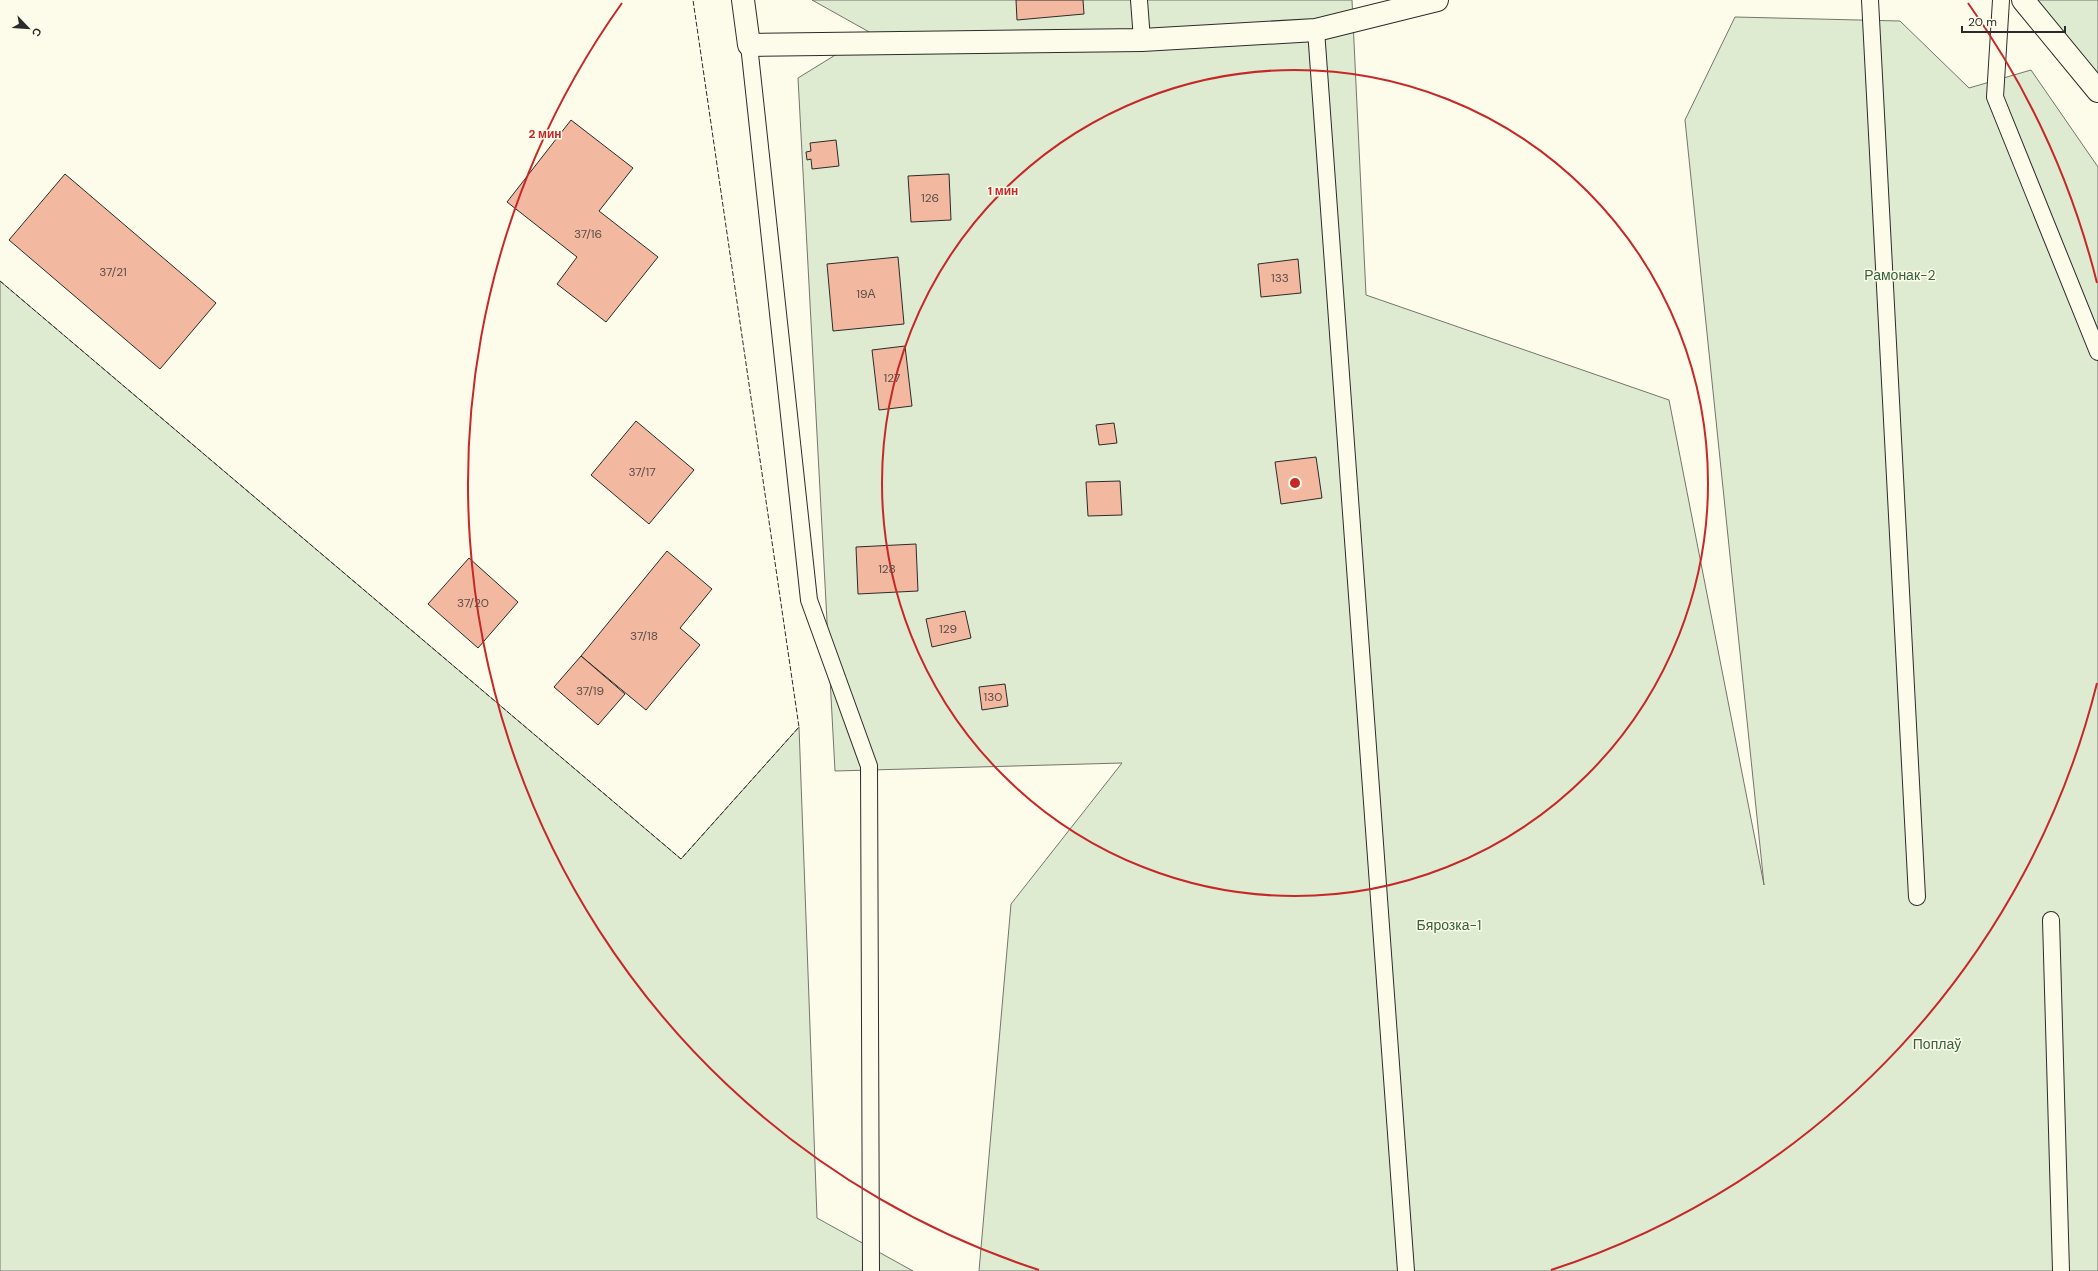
<svg xmlns="http://www.w3.org/2000/svg" width="2098" height="1271" viewBox="0 0 2098 1271" font-family="'DM Sans',sans-serif">
	<style>
		.green { fill: #deebd1; stroke: #74746e }
		.building { fill: #f2b8a0; stroke: #2b2b2b }
		.lines { fill: none; stroke-linecap: round; stroke-linejoin: round }
		.service-casing { stroke: #2b2b2b; stroke-width: 18 }
		.minor-casing { stroke: #2b2b2b; stroke-width: 24 }
		.service { stroke: #fdfbea; stroke-width: 16 }
		.minor { stroke: #fdfbea; stroke-width: 22 }
		.fence { stroke: #2b2b2b; stroke-width: 1; stroke-dasharray: 5 2; stroke-linecap: butt }
		.ring { fill: none; stroke: #c62828; stroke-width: 2 }
		.labels { text-anchor: middle; stroke-width: 3; stroke-linejoin: round; paint-order: stroke }
		.number-label { font-size: 12px; fill: #5d4e48 }
		.park-label { font-size: 14px; fill: #34623c; stroke: #fdfbea }
		.centre { fill: #c62828; stroke: #fdfbea; stroke-width: 2 }
		.ring-label { font-size: 12px; text-anchor: middle; font-weight: bold; fill: #c62828; stroke: #fdfbea; stroke-width: 3; stroke-linejoin: round; paint-order: stroke }
	</style>
	<rect width="100%" height="100%" fill="#fdfbea"/>
	<g class="green">
		<path d="M812,0H1352L1366,295L1669,400L1764,885L1685,120L1735,17L1900,21L1969,88L2031,70L2098,167V1271H979L1011,904L1122,763L835,771L798,78L871,33Z"/>
		<path d="M2019,0H2098V79Z"/>
		<path d="M0,281L681,859L799,727L817,1218L913,1271H0Z"/>
	</g>
	<g class="building">
		<path d="M1016,0H1083L1084,14L1017,20Z"/>
		<path d="M571,120L633,168L599,211L658,257L606,322L557,284L577,257L507,202Z"/>
		<path d="M836,140L839,166L812,169L811,159L807,160L806,152L811,151L810,143Z"/>
		<path d="M65,174L216,303L160,369L9,240Z"/>
		<path d="M949,174L951,220L911,222L908,176Z"/>
		<path d="M898,257L904,324L833,331L827,264Z"/>
		<path d="M1298,259L1301,293L1261,297L1258,264Z"/>
		<path d="M905,346L912,406L879,410L872,350Z"/>
		<path d="M636,421L694,470L649,524L591,475Z"/>
		<path d="M1114,423L1117,443L1099,445L1096,425Z"/>
		<path d="M1316,457L1322,498L1281,504L1275,462Z"/>
		<path d="M1120,481L1122,515L1088,516L1086,482Z"/>
		<path d="M916,544L918,591L858,594L856,547Z"/>
		<path d="M667,551L712,589L680,628L700,645L646,710L581,656Z"/>
		<path d="M469,558L518,602L478,648L428,604Z"/>
		<path d="M965,611L971,638L932,647L926,619Z"/>
		<path d="M581,656L625,694L598,725L554,687Z"/>
		<path d="M1005,684L1008,706L982,710L979,687Z"/>
	</g>
	<g class="lines">
		<defs>
			<g id="service">
				<path d="M1139,0L1142,40"/>
				<path d="M1870,0L1917,897"/>
				<path d="M2001,0L1995,97L2098,352"/>
				<path d="M1316,30L1406,1271"/>
				<path d="M749,45L809,600L869,766L871,1271"/>
				<path d="M2051,920L2061,1271"/>
			</g>
			<g id="minor">
				<path d="M743,0L749,45L1142,40L1316,30L1437,0"/>
				<path d="M2023,0L2098,91"/>
			</g>
		</defs>
		<use href="#service" class="service-casing"/>
		<use href="#minor" class="minor-casing"/>
		<use href="#service" class="service"/>
		<use href="#minor" class="minor"/>
		<path class="fence" d="M0,281L681,859L799,727L693,0"/>
	</g>
	<g class="ring">
		<circle cx="1295" cy="483" r="413"/>
		<path d="M2097 683A827 827 0 0 1 1551 1270M1039 1270A827 827 0 0 1 622 3M1968 3A827 827 0 0 1 2097 283"/>
	</g>
	<g class="labels">
		<g class="number-label">
			<text x="930" y="202">126</text>
			<text x="588" y="238">37/16</text>
			<text x="113" y="276">37/21</text>
			<text x="1280" y="282">133</text>
			<text x="866" y="298">19А</text>
			<text x="892" y="382">127</text>
			<text x="642" y="476">37/17</text>
			<text x="887" y="573">128</text>
			<text x="473" y="607">37/20</text>
			<text x="948" y="633">129</text>
			<text x="644" y="640">37/18</text>
			<text x="590" y="695">37/19</text>
			<text x="993" y="701">130</text>
		</g>
		<g class="park-label">
			<text x="1900" y="280">Рамонак-2</text>
			<text x="1449" y="930">Бярозка-1</text>
			<text x="1937" y="1049">Поплаў</text>
		</g>
	</g>
	<circle cx="1295" cy="483" r="6" class="centre"/>
	<g class="ring-label">
		<text x="545" y="138">2 мин</text>
		<text x="1003" y="195">1 мин</text>
	</g>
	<g transform="translate(28 28) rotate(115)" stroke="#fdfbea" stroke-width="3" paint-order="stroke">
	<path d="M0-3L7 15L0 10L-7 15Z" fill="#2b2b2b"/>
	<text y="-6" font-size="11" font-weight="bold" text-anchor="middle" fill="#2b2b2b">С</text>
	</g>
	<path d="M1962 26v6h103v-6" fill="none" stroke="#2b2b2b" stroke-width="2"/>
	<text x="1968" y="26" font-size="12" fill="#2b2b2b" stroke="#fdfbea" stroke-width="3" paint-order="stroke">20 m</text>
</svg>
